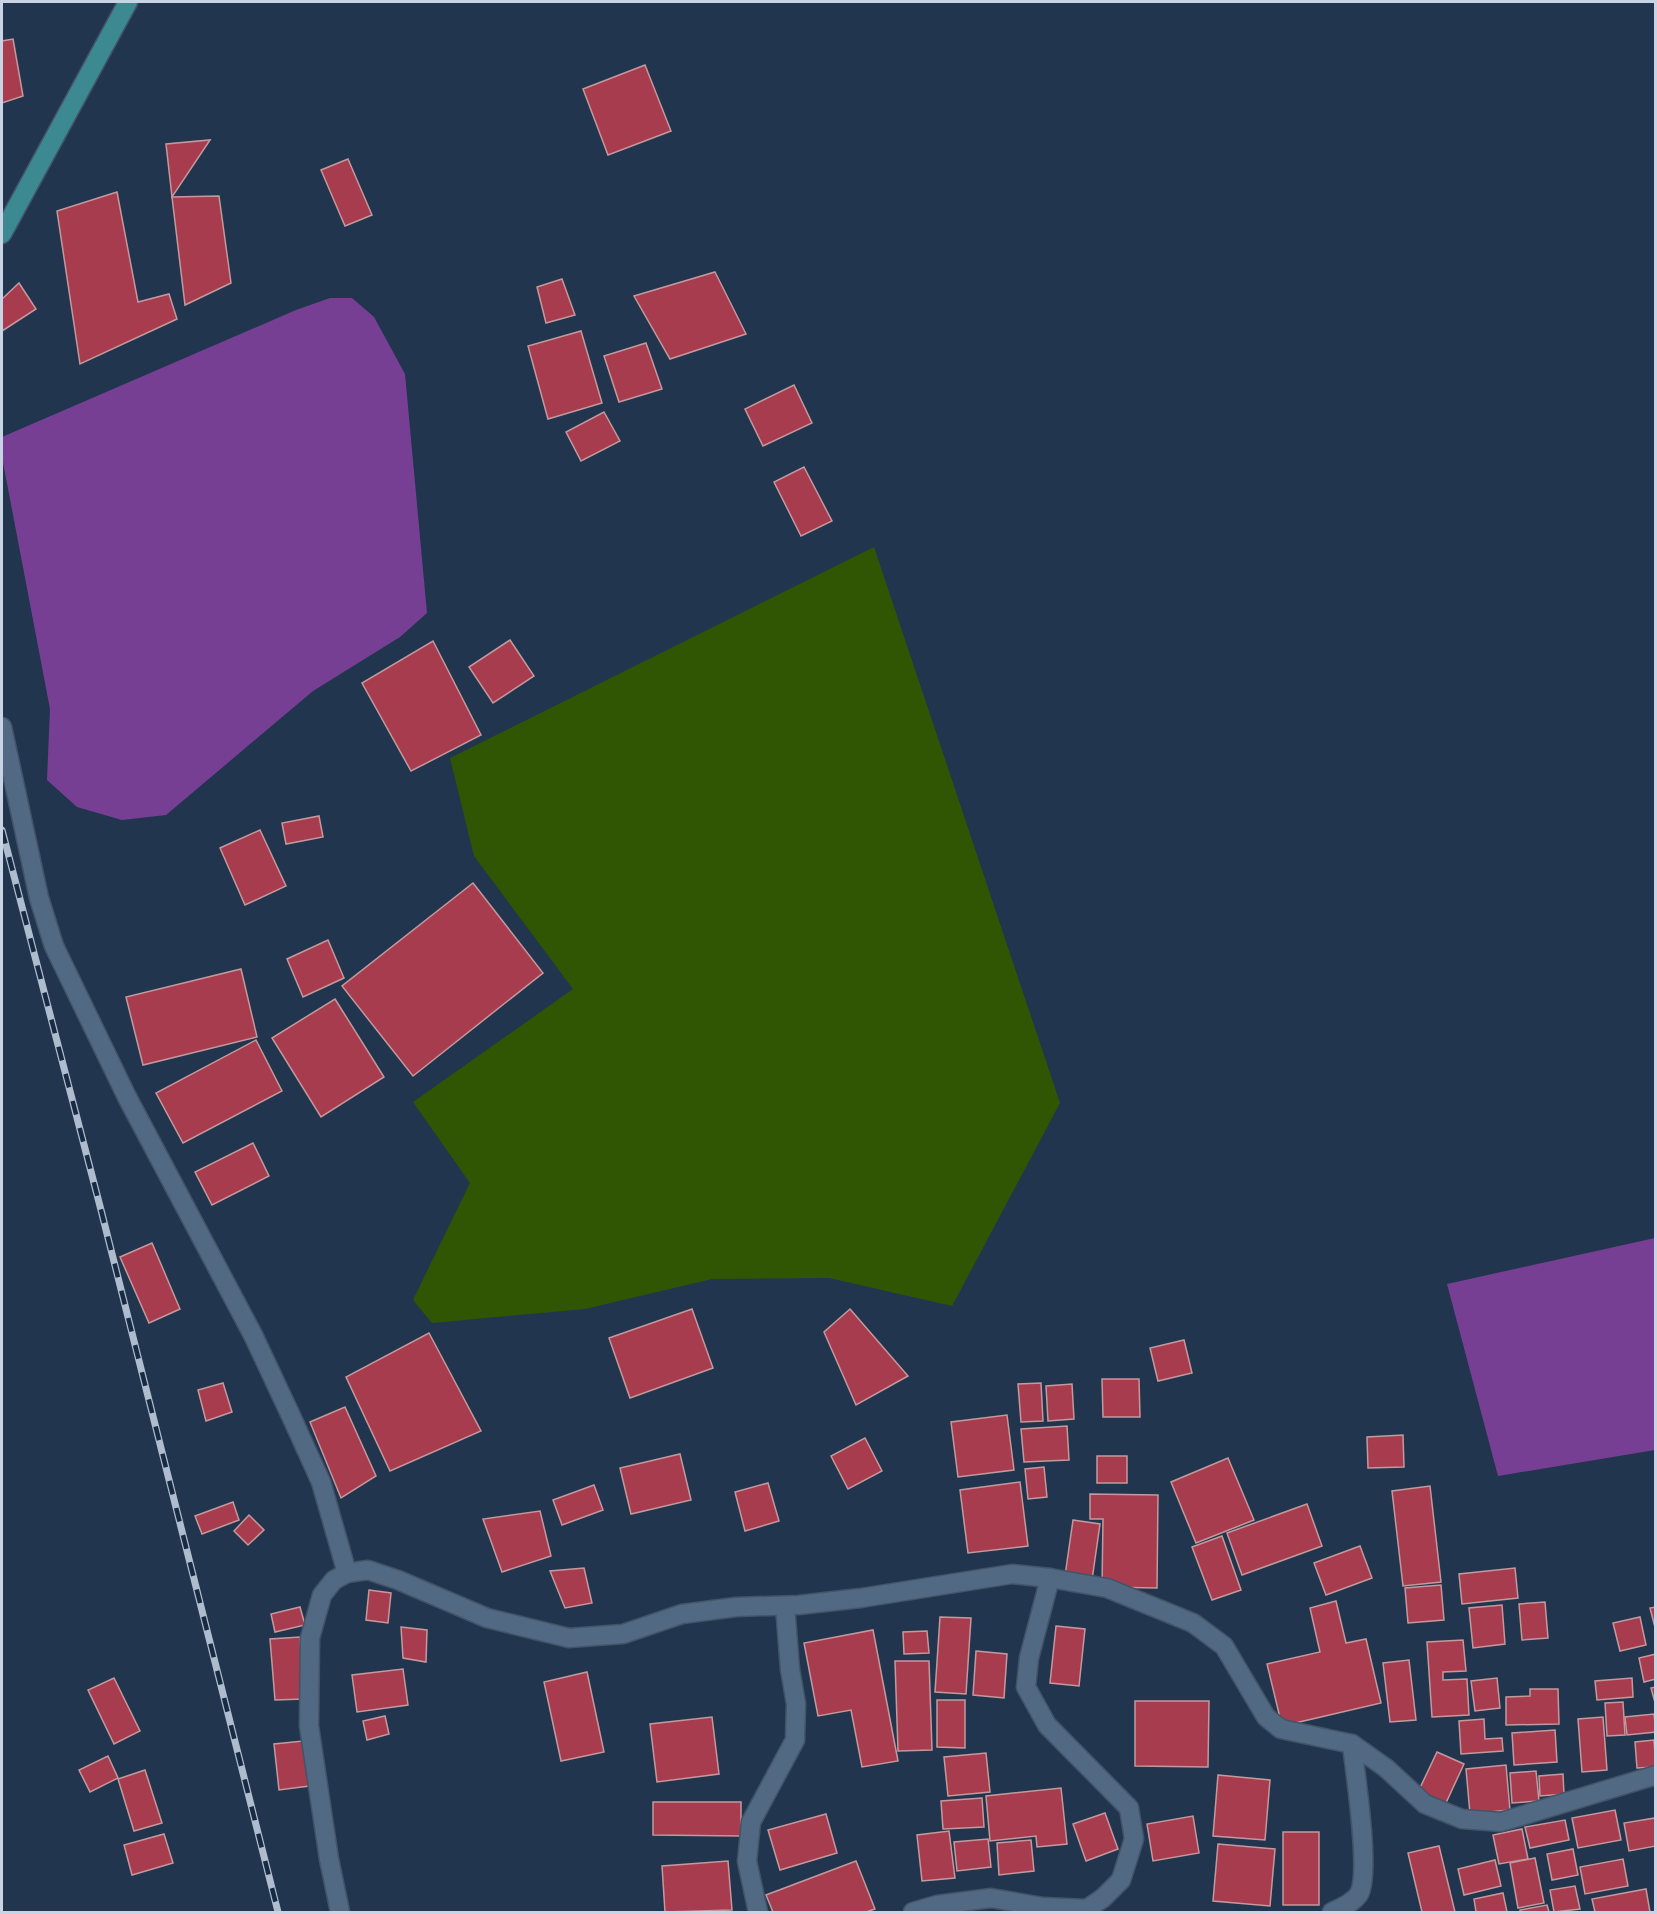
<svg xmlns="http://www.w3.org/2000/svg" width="1657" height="1914" viewBox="0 0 1657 1914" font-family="Manrope,sans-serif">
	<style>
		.green { fill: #305603 }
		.water { fill: #773f94 }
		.building { fill: #a73c4f; stroke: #c4999d; stroke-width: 1.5 }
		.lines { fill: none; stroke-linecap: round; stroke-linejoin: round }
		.minor-casing { stroke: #425468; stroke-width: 21 }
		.major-casing { stroke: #425468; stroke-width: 21 }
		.minor { stroke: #526983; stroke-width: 18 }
		.major { stroke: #3c8991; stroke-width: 18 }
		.rail-casing { stroke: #afbcce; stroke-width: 7 }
		.rail { stroke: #172b43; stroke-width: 4.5; stroke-dasharray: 14; stroke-linecap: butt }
	</style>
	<rect width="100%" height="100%" fill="#21364e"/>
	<path class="green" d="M874,547L1060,1103L952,1306L829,1278L712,1279L585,1309L432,1323L413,1300L470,1183L413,1102L573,989L474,856L450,758Z"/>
	<g class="water">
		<path d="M330,298H352L374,317L405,374L427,613L400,637L313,691L166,815L122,820L77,807L47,780L50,709L2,457V437L296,310Z"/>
		<path d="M1655,1238V1450L1498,1476L1447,1284Z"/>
	</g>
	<g class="building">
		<path d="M13,39L23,96L2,103V41Z"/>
		<path d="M645,65L671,131L608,155L583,89Z"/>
		<path d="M210,140L172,197L166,144Z"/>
		<path d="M348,159L372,215L345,226L321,170Z"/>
		<path d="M117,192L138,302L169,294L177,319L80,364L57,211Z"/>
		<path d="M219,196L231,283L185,305L172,197Z"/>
		<path d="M715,272L746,334L670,359L634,296Z"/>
		<path d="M562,279L575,315L546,323L537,287Z"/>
		<path d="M19,283L36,309L2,331V299Z"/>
		<path d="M581,331L602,403L548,419L528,346Z"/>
		<path d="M646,343L662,389L619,402L604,356Z"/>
		<path d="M794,385L812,423L763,446L745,409Z"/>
		<path d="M604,412L620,441L581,461L566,432Z"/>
		<path d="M804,467L832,521L801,536L774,482Z"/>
		<path d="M510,640L534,676L493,703L469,667Z"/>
		<path d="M433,641L481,735L411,771L362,683Z"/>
		<path d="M319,816L323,837L286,844L282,823Z"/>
		<path d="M260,830L286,886L245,905L220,848Z"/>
		<path d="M473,883L543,973L413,1076L342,986Z"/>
		<path d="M328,940L344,978L303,997L287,959Z"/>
		<path d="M241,969L257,1037L143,1065L126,997Z"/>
		<path d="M335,999L384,1077L321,1117L272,1038Z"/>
		<path d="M256,1040L282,1091L183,1143L156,1093Z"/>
		<path d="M253,1143L269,1176L212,1205L195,1172Z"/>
		<path d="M152,1243L180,1309L149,1323L120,1257Z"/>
		<path d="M692,1309L713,1368L630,1398L609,1338Z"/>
		<path d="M850,1309L908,1376L856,1405L824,1332Z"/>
		<path d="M429,1333L481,1431L390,1471L346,1377Z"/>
		<path d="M1184,1340L1192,1373L1158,1381L1150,1348Z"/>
		<path d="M1102,1379H1139L1140,1417H1103Z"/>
		<path d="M223,1383L232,1412L206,1421L198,1390Z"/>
		<path d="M1041,1383L1043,1421L1021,1422L1018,1384Z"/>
		<path d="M1072,1384L1074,1419L1048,1421L1046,1386Z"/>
		<path d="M345,1407L376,1476L341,1498L310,1422Z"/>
		<path d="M1007,1415L1014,1470L958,1477L951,1422Z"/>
		<path d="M1067,1426L1069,1460L1024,1462L1021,1429Z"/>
		<path d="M1403,1435L1404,1467L1368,1468L1367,1437Z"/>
		<path d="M865,1438L882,1471L848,1489L831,1456Z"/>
		<path d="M680,1454L691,1500L631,1514L620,1468Z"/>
		<rect x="1097" y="1456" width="30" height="27"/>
		<path d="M1228,1458L1254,1520L1196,1543L1171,1482Z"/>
		<path d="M1044,1467L1047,1497L1028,1499L1025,1469Z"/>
		<path d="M1020,1482L1028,1546L968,1553L960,1490Z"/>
		<path d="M768,1483L779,1521L745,1531L735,1492Z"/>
		<path d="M594,1485L603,1510L562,1525L553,1500Z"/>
		<path d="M1430,1486L1441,1582L1403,1586L1392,1491Z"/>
		<path d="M1090,1494L1158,1495L1157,1588L1102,1587L1103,1519H1090Z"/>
		<path d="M233,1502L239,1520L202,1534L195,1516Z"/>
		<path d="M1307,1504L1322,1546L1242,1575L1227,1533Z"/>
		<path d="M540,1511L551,1556L502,1572L483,1519Z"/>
		<path d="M249,1515L264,1530L248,1545L234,1531Z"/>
		<path d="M1073,1520L1100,1524L1092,1580L1065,1576Z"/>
		<path d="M1222,1536L1241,1590L1212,1600L1192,1547Z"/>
		<path d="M1360,1546L1372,1578L1326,1595L1314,1563Z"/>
		<path d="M584,1568L592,1603L565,1608L550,1571Z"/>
		<path d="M1515,1568L1518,1598L1462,1604L1459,1574Z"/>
		<path d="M1441,1585L1444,1620L1408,1623L1405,1588Z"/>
		<path d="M369,1590L391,1593L388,1623L366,1620Z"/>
		<path d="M1336,1601L1346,1643L1366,1639L1381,1703L1282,1726L1267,1664L1320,1652L1310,1608Z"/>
		<path d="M1545,1602L1548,1638L1522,1640L1519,1604Z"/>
		<path d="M1502,1605L1505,1644L1473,1648L1469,1608Z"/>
		<path d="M300,1607L305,1625L275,1632L271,1614Z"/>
		<path d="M1656,1607V1631L1650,1608Z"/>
		<path d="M940,1617L971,1618L966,1694L935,1692Z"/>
		<path d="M1640,1617L1646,1645L1620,1651L1613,1623Z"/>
		<path d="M1056,1626L1085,1629L1079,1686L1050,1683Z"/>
		<path d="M401,1627L427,1630L426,1662L403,1658Z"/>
		<path d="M873,1630L898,1761L862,1767L851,1710L818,1716L804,1643Z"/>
		<path d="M927,1631L929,1653L904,1654L903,1632Z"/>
		<path d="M300,1637L304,1699L275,1700L270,1639Z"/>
		<path d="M1463,1640L1466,1671L1443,1672V1680L1467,1679L1469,1715L1432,1717L1427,1642Z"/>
		<path d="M976,1651L1007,1654L1004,1698L973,1695Z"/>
		<path d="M1656,1654V1679L1644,1682L1639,1658Z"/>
		<path d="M1409,1660L1416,1720L1390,1722L1383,1663Z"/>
		<path d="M895,1661H929L932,1750L898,1751Z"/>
		<path d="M403,1669L408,1705L357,1712L352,1675Z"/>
		<path d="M587,1672L604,1752L561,1761L544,1682Z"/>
		<path d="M114,1678L140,1731L114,1744L88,1690Z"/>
		<path d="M1497,1678L1500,1708L1475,1711L1471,1681Z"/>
		<path d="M1632,1678L1633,1697L1597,1700L1595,1681Z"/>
		<path d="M1656,1687V1706L1651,1688Z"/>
		<path d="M1530,1689H1558L1559,1724L1506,1725V1697L1530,1696Z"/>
		<path d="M937,1700H965V1748L937,1747Z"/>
		<path d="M1135,1701H1209L1208,1767L1135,1766Z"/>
		<path d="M1623,1702L1625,1735L1607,1736L1605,1703Z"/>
		<path d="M1654,1714L1656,1732L1627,1735L1625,1717Z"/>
		<path d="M385,1716L389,1734L367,1740L363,1721Z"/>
		<path d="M712,1717L719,1774L657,1782L650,1724Z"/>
		<path d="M1603,1717L1607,1770L1582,1772L1578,1719Z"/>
		<path d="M1484,1719L1485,1739L1502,1738L1503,1751L1461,1754L1459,1721Z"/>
		<path d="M1555,1730L1557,1762L1514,1765L1512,1733Z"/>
		<path d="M1654,1740L1656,1767L1637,1768L1635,1742Z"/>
		<path d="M303,1741L309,1786L279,1790L274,1744Z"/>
		<path d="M1437,1752L1464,1764L1445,1805L1418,1792Z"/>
		<path d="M986,1753L990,1792L948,1796L944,1757Z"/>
		<path d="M108,1756L118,1778L90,1792L79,1770Z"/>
		<path d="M1506,1765L1510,1810L1470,1814L1466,1769Z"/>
		<path d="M145,1770L162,1823L134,1831L118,1779Z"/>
		<path d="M1536,1771L1539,1801L1512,1803L1510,1773Z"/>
		<path d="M1563,1774L1564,1794L1540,1796L1539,1776Z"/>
		<path d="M1218,1775L1270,1780L1265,1840L1213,1836Z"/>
		<path d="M1061,1788L1067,1844L1037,1847L1036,1836L990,1841L986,1796Z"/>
		<path d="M982,1798L984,1827L943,1829L941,1801Z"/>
		<path d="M653,1802H741V1836L653,1835Z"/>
		<path d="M1615,1810L1621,1840L1578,1848L1572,1818Z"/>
		<path d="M1105,1813L1118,1849L1086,1861L1073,1824Z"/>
		<path d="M826,1814L837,1853L780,1870L768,1830Z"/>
		<path d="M1193,1816L1199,1853L1153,1861L1147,1824Z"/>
		<path d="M1655,1818L1656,1846L1629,1851L1624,1823Z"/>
		<path d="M1565,1820L1569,1840L1530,1848L1525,1827Z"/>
		<path d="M1522,1829L1528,1859L1499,1864L1493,1835Z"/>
		<path d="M949,1831L955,1878L922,1881L917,1835Z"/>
		<rect x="1283" y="1832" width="36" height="73"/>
		<path d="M164,1834L173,1863L132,1875L124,1845Z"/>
		<path d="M988,1839L991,1867L957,1871L954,1842Z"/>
		<path d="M1031,1840L1034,1871L999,1875L997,1843Z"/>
		<path d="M1218,1844L1275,1849L1270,1906L1213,1901Z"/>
		<path d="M1439,1846L1455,1912H1422L1408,1853Z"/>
		<path d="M1573,1849L1578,1875L1552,1880L1547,1854Z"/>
		<path d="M1535,1858L1544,1903L1518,1908L1510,1863Z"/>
		<path d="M1623,1859L1628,1886L1585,1894L1580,1867Z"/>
		<path d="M1495,1860L1501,1886L1464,1895L1458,1869Z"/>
		<path d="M728,1861L732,1910L665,1912L662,1866Z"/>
		<path d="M856,1861L875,1909L866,1912H773L766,1895Z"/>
		<path d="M1575,1886L1580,1909L1554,1912L1550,1890Z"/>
		<path d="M1646,1889L1650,1912H1595L1592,1899Z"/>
		<path d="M1503,1893L1507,1912H1476L1474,1899Z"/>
		<path d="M1547,1905L1549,1912H1520V1910Z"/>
	</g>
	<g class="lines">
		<defs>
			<g id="minor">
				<path d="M2,727L39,898L54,946L127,1097L253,1335L291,1416L321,1482L347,1573"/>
				<path d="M1050,1578L1029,1658L1026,1687L1047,1725L1129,1808L1134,1839L1121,1880L1103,1898L1087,1909V1912"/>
				<path d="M340,1912L329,1859L309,1726L310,1638L322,1595L334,1580L347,1573L368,1570L398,1580L487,1618L569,1638L623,1634L682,1614L736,1607L799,1605L861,1598L1012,1574L1050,1578L1107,1588L1193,1623L1224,1646L1266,1717L1281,1729L1352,1744L1386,1768L1425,1804L1462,1819L1501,1822L1656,1775"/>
				<path d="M758,1912L747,1861L751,1822L795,1740L796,1704L790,1669L785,1606"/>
				<path d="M913,1912L937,1905L991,1898L1043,1907L1087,1909"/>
				<path d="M1332,1912C1341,1908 1353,1903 1359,1894C1371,1872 1355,1773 1352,1744"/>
			</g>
			<path id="major" d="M2,234L128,2"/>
		</defs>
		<use href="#minor" class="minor-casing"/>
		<use href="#major" class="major-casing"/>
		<use href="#minor" class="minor"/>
		<use href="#major" class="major"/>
		<defs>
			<path id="rail" d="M2,830L101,1210L278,1912"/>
		</defs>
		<use href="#rail" class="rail-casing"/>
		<use href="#rail" class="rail"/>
	</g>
	<rect width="1657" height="1914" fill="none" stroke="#c8d4e4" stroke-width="6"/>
</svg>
